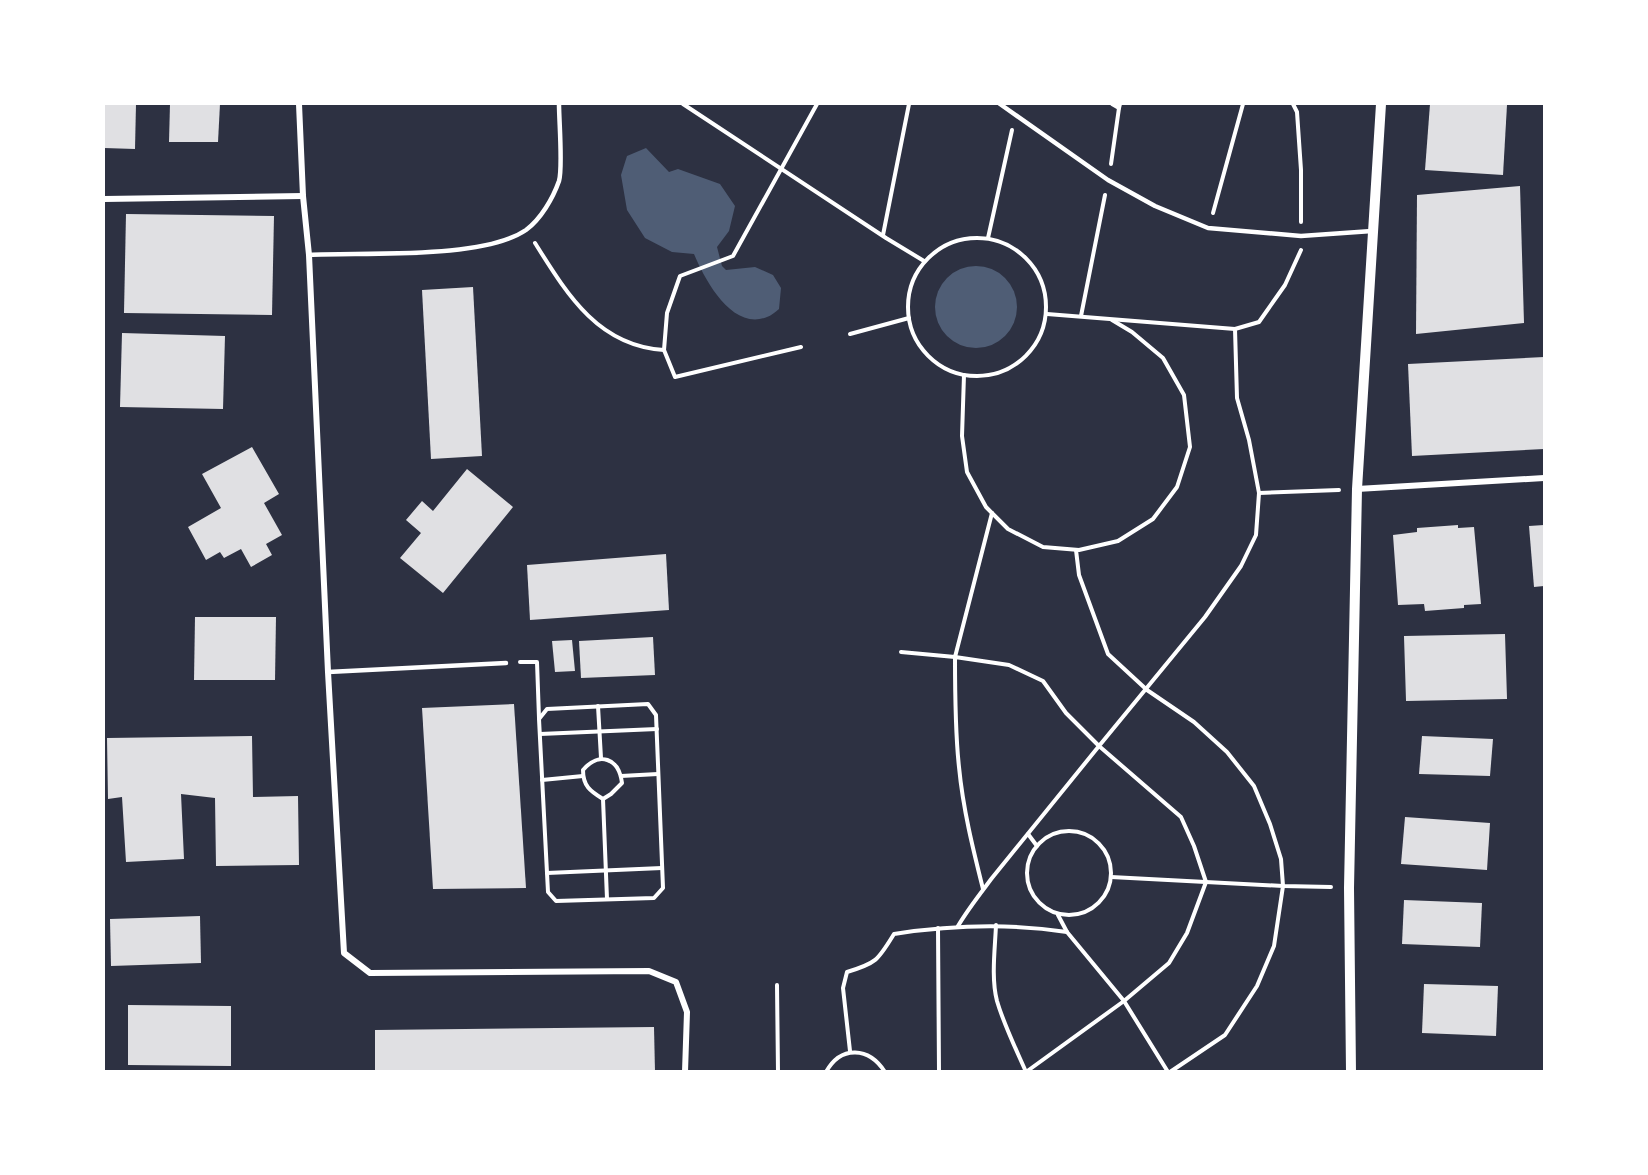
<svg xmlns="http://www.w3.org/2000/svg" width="1648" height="1175" viewBox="0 0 1648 1175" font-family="Mulish,sans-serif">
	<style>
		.water { fill: #4f5d75 }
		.building { fill: #e0e0e3 }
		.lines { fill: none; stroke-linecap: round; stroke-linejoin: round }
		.path { stroke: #fff; stroke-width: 4 }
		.service { stroke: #fff; stroke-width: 4.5 }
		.minor { stroke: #fff; stroke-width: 6 }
		.tertiary { stroke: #fff; stroke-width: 10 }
	</style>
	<rect width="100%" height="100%" fill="#2d3142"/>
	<g class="water">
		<path d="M646,148L669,172L678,169L720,184L735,206L729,231L717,247L722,266L726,270L755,267L773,275L781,288L779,309C775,312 771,316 767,317C732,331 705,280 694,254L672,252L645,238L627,210L621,175L627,156Z"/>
		<circle cx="976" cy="307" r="41"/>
	</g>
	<g class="building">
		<path d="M104,104H136L135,149L104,148Z"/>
		<path d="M170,104H220L218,142H169Z"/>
		<path d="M1430,104L1507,105L1503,175L1425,170Z"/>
		<path d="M1520,186L1524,323L1416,334L1417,195Z"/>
		<path d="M126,214L274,216L272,315L124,313Z"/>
		<path d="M473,287L482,456L431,459L422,290Z"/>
		<path d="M122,333L225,336L223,409L120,407Z"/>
		<path d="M1544,357V449L1412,456L1408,364Z"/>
		<path d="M252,447L279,494L264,503L282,535L266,544L272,555L251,567L241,549L224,558L220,552L206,560L188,527L221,508L202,474Z"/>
		<path d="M467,469L513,507L443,593L400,558L421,533L406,520L422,501L433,511Z"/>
		<path d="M1458,525V528L1474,527L1481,604L1464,605V608L1425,611L1424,604L1398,605L1393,535L1417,532V528Z"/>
		<path d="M1544,525V586L1534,587L1529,526Z"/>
		<path d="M666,554L669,610L530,620L527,565Z"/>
		<path d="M195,617H276L275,680H194Z"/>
		<path d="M1505,634L1507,699L1406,701L1404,636Z"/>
		<path d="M653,637L655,675L581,678L579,641Z"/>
		<path d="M572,640L575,671L555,672L552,641Z"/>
		<path d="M514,704L526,888L433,889L422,708Z"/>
		<path d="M252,736L253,797L298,796L299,865L216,866L215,798L181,794L184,859L126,862L122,797L108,799L107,738Z"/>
		<path d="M1422,736L1493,739L1490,776L1419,774Z"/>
		<path d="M1405,817L1490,823L1487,870L1401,864Z"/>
		<path d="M1404,900L1482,903L1480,947L1402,944Z"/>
		<path d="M200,916L201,963L111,966L110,919Z"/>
		<path d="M1424,984L1498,986L1496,1036L1422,1033Z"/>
		<path d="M128,1005L231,1006V1066L128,1065Z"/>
		<path d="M654,1027L655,1072H375V1030Z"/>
	</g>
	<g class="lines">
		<g class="path">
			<path d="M683,104L886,238L924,261"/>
			<path d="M1112,104L1119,108L1120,104"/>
			<path d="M1293,104L1297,112L1301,170V222"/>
			<path d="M1111,164L1119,108"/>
			<path d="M1213,213L1243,104"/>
			<path d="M883,235L909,104"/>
			<circle cx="977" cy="307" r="69"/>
			<path d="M988,238L1012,130"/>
			<path d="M535,243C567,294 598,346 664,350"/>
			<path d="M1047,314L1235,329"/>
			<path d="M1081,316L1105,195"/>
			<path d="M850,334L909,318"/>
			<path d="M801,347L675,377L664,350L667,313L680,276L733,256L817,104"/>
			<path d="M964,375L962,436L967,472L986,507L1008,529L1043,547L1079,550L1118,541L1153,519L1177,487L1190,447L1184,395L1163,358L1132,332L1112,320"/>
			<path d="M1259,493L1339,490"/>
			<path d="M1076,550L1079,575L1108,654L1147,690L1194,722L1227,752L1254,786L1270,824L1281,859L1283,886L1331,887"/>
			<path d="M901,652L955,657L992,513"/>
			<path d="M520,662H537L539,718"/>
			<path d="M648,704L656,715L663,888L654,898L556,901L548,892L539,719L547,709Z"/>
			<path d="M598,706L601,758"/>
			<path d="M540,734L657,729"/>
			<path d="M621,776L658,774"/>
			<path d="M542,780L583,776"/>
			<path d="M603,799C590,791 583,786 583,770C599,751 619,758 622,783L611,794L603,799L607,899"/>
			<circle cx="1069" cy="873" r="42"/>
			<path d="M1028,834L1037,846"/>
			<path d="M547,873L662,868"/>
			<path d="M1111,877L1283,886L1274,946L1257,986L1225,1035L1170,1072"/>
			<path d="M1058,915L1067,932L1124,1001L1168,1072"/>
			<path d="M996,925C995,949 991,978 997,1001C1004,1025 1016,1049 1026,1072L1124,1001L1169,963L1187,933L1206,882L1194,846L1181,817L1099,746L1205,617L1241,566L1256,535L1259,493L1249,440L1237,398L1235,329L1259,322L1285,285L1301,250"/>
			<path d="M958,926C968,909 980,894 992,878L1099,746L1066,713L1043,681L1009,665L955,657C955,694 955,731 959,767C963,809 973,849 983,889"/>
			<path d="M938,928L939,1072"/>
			<path d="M777,985L778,1072"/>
			<path d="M850,1051L843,988L847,972C877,963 878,960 894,934C953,925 1008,923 1067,932"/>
			<path d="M826,1072C841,1045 869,1047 885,1072"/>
		</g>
		<g class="service">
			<path d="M1000,104L1108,180L1155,206L1208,228L1301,236L1372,231"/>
			<path d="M309,255C364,252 482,260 526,230C541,219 553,198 559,181C563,168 559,121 559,104"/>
			<path d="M328,672L506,663"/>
		</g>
		<g class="minor">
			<path d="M299,104L303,196L309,255L328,672L344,953L370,973L649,971L676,982L687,1012L685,1072"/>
			<path d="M104,199L303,196"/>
			<path d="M1357,489L1544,478"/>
		</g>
		<path class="tertiary" d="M1351,1072L1349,888L1357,489L1381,104"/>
	</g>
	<rect width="1648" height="1175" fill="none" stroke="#ffffff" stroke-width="210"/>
</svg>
